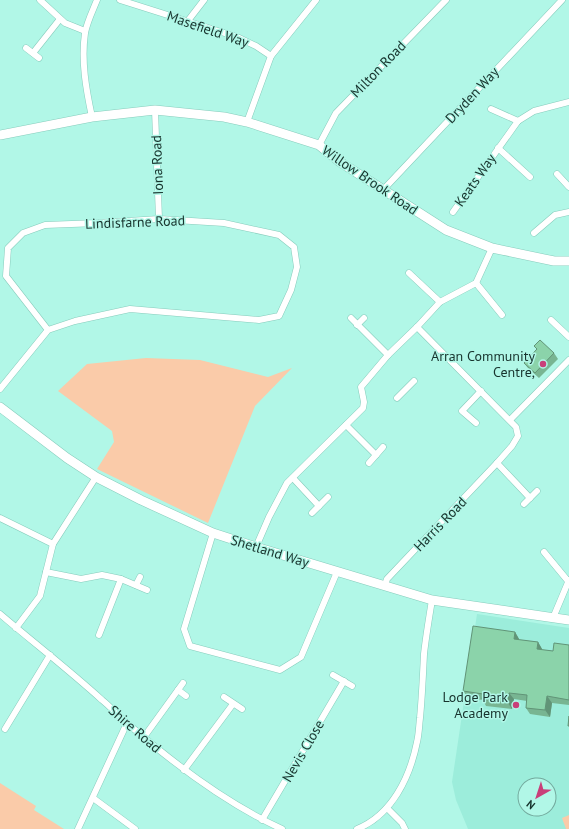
<svg xmlns="http://www.w3.org/2000/svg" width="569" height="829" viewBox="0 0 569 829" font-family="'PT Sans',sans-serif">
	<style>
		.built { fill: #9ceddb; fill-rule: evenodd }
		.green { fill: #facba9 }
		.lines { fill: none; stroke-linecap: round; stroke-linejoin: round }
		.street-casing { stroke: #87ccbc; stroke-width: 7 }
		.secondary-casing { stroke: #87ccbc; stroke-width: 10 }
		.street { stroke: #fff; stroke-width: 6 }
		.secondary { stroke: #fff; stroke-width: 9 }
		.wall { fill: #78b592 }
		.shaded-wall { fill: #619477 }
		.building { fill: #8bd3aa; stroke: #619477 }
		.poi-dot { fill: #c93f79; stroke: #b1f7e7; stroke-width: 1.5 }
		.labels { text-anchor: middle; stroke-width: 3; stroke-linejoin: round; paint-order: stroke }
		.street-label { font-size: 14px; fill: #17332d; stroke: #b1f7e7 }
		.poi-label { font-size: 14px; fill: #17332d; stroke: #b1f7e7; text-anchor: end }
	</style>
	<rect width="100%" height="100%" fill="#b1f7e7"/>
	<path class="built" d="M477,614L569,628V829H468L456,800L452,782ZM525,785H549V809H525Z"/>
	<g class="green">
		<path d="M146,358L200,360L268,377L292,368L255,406L208,523L97,469L114,442L112,431L58,391L87,364Z"/>
		<path d="M0,783L36,806L34,810L64,829H0Z"/>
		<path d="M569,815V829H566L562,818Z"/>
	</g>
	<g class="lines">
		<defs>
			<g id="street">
				<path d="M40,0L65,23L85,31"/>
				<path d="M120,0L237,37L256,46L271,56"/>
				<path d="M187,22L204,0"/>
				<path d="M26,48L39,58"/>
				<path d="M33,53L60,19"/>
				<path d="M491,109L518,121"/>
				<path d="M155,110L159,219"/>
				<path d="M92,117C86,89 81,61 85,33C87,22 93,10 97,0"/>
				<path d="M247,122L271,56L316,0"/>
				<path d="M319,145L336,113L446,0"/>
				<path d="M498,148L530,177"/>
				<path d="M557,174L569,187"/>
				<path d="M383,190L562,0"/>
				<path d="M453,212L518,121L534,111L569,102"/>
				<path d="M534,233L555,215L569,212"/>
				<path d="M409,273L440,302"/>
				<path d="M476,283L502,315"/>
				<path d="M351,318L388,355L417,327L440,302L476,283L492,248"/>
				<path d="M551,320L569,337"/>
				<path d="M357,325L364,318"/>
				<path d="M417,327L516,427L518,436L512,446L497,463"/>
				<path d="M0,389L48,330L75,321L130,309L259,320L279,316L291,290L297,267L294,247L279,235L224,223L159,219L98,223L45,225L23,233L8,248L6,276L48,330"/>
				<path d="M397,398L414,381"/>
				<path d="M510,420L569,360"/>
				<path d="M476,423L462,411L481,391"/>
				<path d="M346,425L376,455"/>
				<path d="M369,463L383,447"/>
				<path d="M293,478L319,506"/>
				<path d="M524,504L537,491"/>
				<path d="M312,513L328,497"/>
				<path d="M0,518L53,544"/>
				<path d="M213,533L184,629L190,646L280,670L301,657L337,572"/>
				<path d="M256,547L269,517L287,483L363,408L364,402L361,387L388,355"/>
				<path d="M544,552L568,581"/>
				<path d="M46,572L81,579L102,575L121,579L147,590"/>
				<path d="M136,585L140,577"/>
				<path d="M385,585L387,579L497,463L530,498"/>
				<path d="M0,614C34,643 69,670 102,700C111,707 118,716 127,723C174,764 225,803 282,829"/>
				<path d="M553,618L569,580"/>
				<path d="M16,628L40,596L53,544L96,477"/>
				<path d="M99,635L121,579"/>
				<path d="M333,675L352,686"/>
				<path d="M178,690L186,696"/>
				<path d="M224,697L242,709"/>
				<path d="M5,729L50,655"/>
				<path d="M144,737L183,683"/>
				<path d="M184,770L233,704"/>
				<path d="M93,798L135,829"/>
				<path d="M387,808L402,823L405,829"/>
				<path d="M262,820L344,681"/>
				<path d="M78,829L127,723"/>
				<path d="M357,829C392,815 410,777 417,742C419,734 419,726 420,718C422,697 423,675 424,654C426,636 429,618 432,600"/>
			</g>
			<g id="secondary">
				<path d="M0,135L92,117L155,110L224,117L247,122L319,145L340,162L446,230L492,248L554,261H569"/>
				<path d="M0,407L67,458L96,477L141,500L213,533L256,547L432,600L569,620"/>
			</g>
		</defs>
		<use href="#street" class="street-casing"/>
		<use href="#secondary" class="secondary-casing"/>
		<use href="#street" class="street"/>
		<use href="#secondary" class="secondary"/>
	</g>
	<g class="wall">
		<path d="M534,346L554,353L558,359L539,378L528,368L524,363L537,349Z"/>
		<path d="M515,632L519,639V640L538,642L542,649V650L553,651L569,645V705L552,703L550,717L530,714L526,708L527,701L514,699L512,709L486,706L483,700L468,698L463,691Z"/>
	</g>
	<g class="shaded-wall">
		<path d="M515,632L519,639L518,645L514,639Z"/>
		<path d="M538,642L542,649L541,655L537,649Z"/>
		<path d="M509,693L514,699L512,709L508,703Z"/>
		<path d="M547,696L552,703L550,717L545,710Z"/>
	</g>
	<g class="building">
		<path d="M540,340L554,353L535,373L524,363L537,349L534,346Z"/>
		<path d="M473,626L515,632L514,639L538,642L537,649L553,651L554,643L569,645V700L547,696L545,710L526,708L527,695L509,693L508,703L482,699L483,694L463,691Z"/>
		<path d="M569,716V726H568Z"/>
	</g>
	<g class="poi-dot">
		<circle cx="543" cy="364" r="4"/>
		<circle cx="516" cy="705" r="4"/>
	</g>
	<g class="labels">
		<g class="street-label">
			<text transform="translate(208 29) rotate(19)" y="5">Masefield Way</text>
			<text transform="translate(378 69) rotate(-46)" y="5">Milton Road</text>
			<text transform="translate(472 95) rotate(-47)" y="5">Dryden Way</text>
			<text transform="translate(157 165) rotate(-92)" y="5">Iona Road</text>
			<text transform="translate(370 180) rotate(34)" y="5">Willow Brook Road</text>
			<text transform="translate(475 180) rotate(-55)" y="5">Keats Way</text>
			<text transform="translate(135 222) rotate(-2)" y="5">Lindisfarne Road</text>
			<text transform="translate(440 524) rotate(-46)" y="5">Harris Road</text>
			<text transform="translate(270 551) rotate(17)" y="5">Shetland Way</text>
			<text transform="translate(135 729) rotate(41)" y="5">Shire Road</text>
			<text transform="translate(303 751) rotate(-60)" y="5">Nevis Close</text>
		</g>
		<g class="poi-label">
			<text x="535" y="361">Arran Community<tspan x="535" dy="16">Centre,</tspan></text>
			<text x="508" y="702">Lodge Park<tspan x="508" dy="16">Academy</tspan></text>
		</g>
	</g>
	<g transform="translate(537 797) rotate(219)"><circle r="19" fill="#b1f7e7" stroke="#73a99d"/>
	<path d="M0-3L7 15L0 10L-7 15Z" fill="#c93f79"/>
	<text y="-6" font-size="11" font-weight="bold" text-anchor="middle" fill="#17332d">N</text>
	</g>
</svg>
